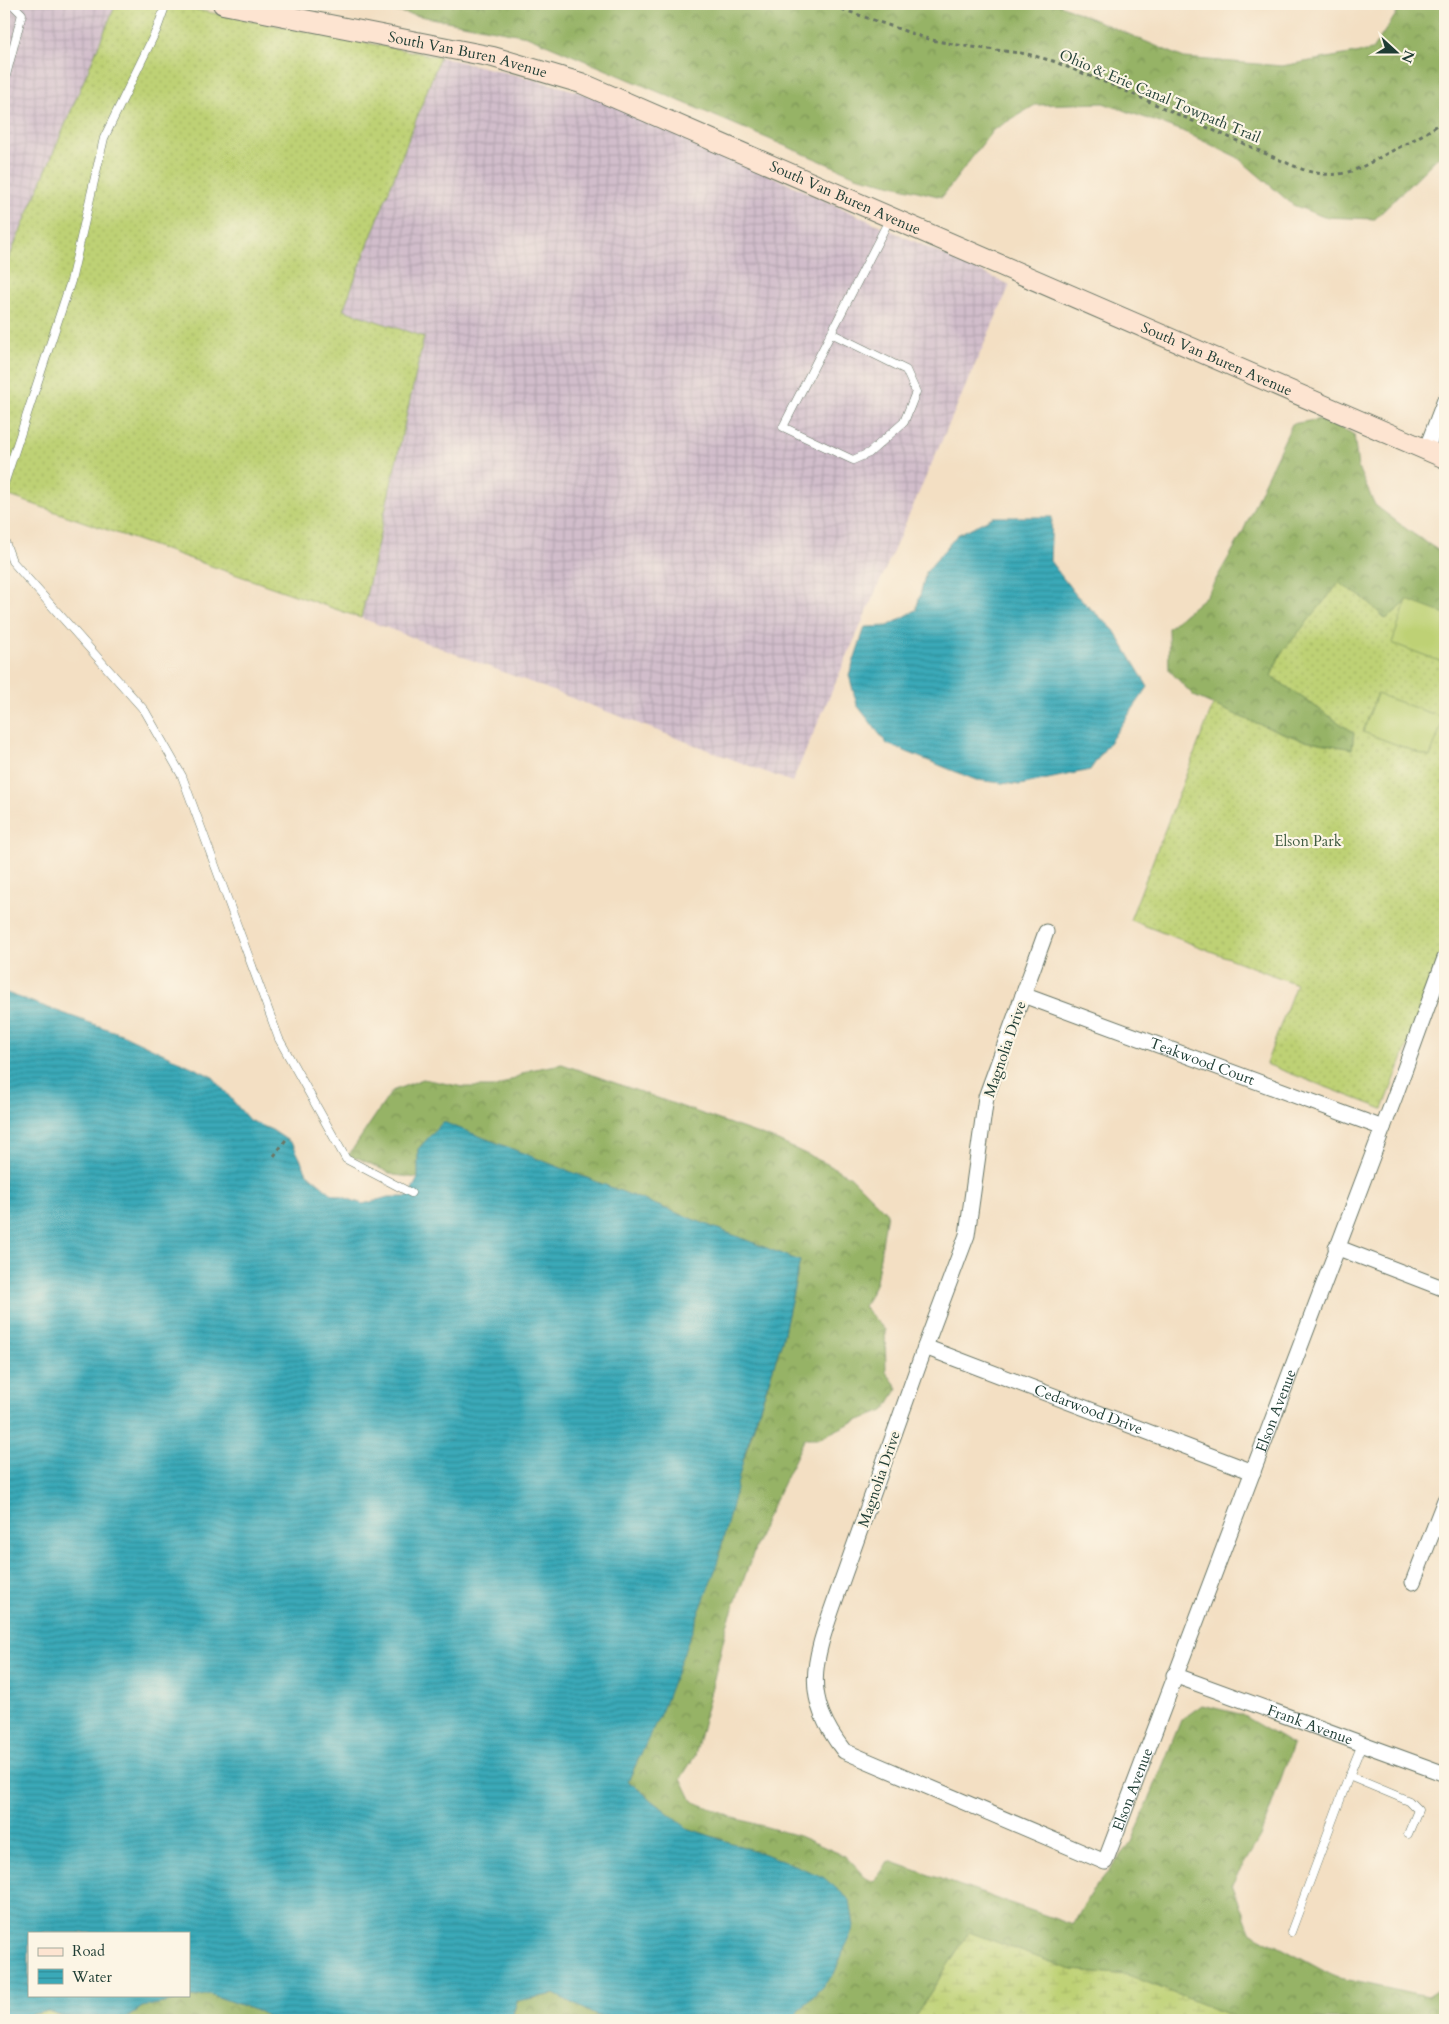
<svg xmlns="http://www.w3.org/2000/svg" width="1449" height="2024" viewBox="0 0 1449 2024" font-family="Cardo,serif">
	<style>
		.industrial { fill: url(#industrial-grid) }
		.grass { fill: url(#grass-dots); stroke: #6e8754 }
		.forest { fill: url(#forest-crowns); stroke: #5a784d }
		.wetland { fill: url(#wetland-marsh); stroke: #6e8754 }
		.garden { fill: #bed174; stroke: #6e8754 }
		.water { fill: url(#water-rules); stroke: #2c7376; fill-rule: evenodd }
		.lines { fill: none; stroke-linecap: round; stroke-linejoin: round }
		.lane-casing { stroke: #697666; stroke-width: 9 }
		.street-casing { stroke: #697666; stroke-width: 17 }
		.secondary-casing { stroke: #697666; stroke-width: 22 }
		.path { stroke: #697666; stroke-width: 3; stroke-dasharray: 4 4; stroke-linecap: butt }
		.lane { stroke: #fff; stroke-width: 8 }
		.street { stroke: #fff; stroke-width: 15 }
		.secondary { stroke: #fde4d1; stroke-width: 20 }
		.labels { text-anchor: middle; stroke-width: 4.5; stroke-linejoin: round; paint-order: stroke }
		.street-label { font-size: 15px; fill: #1f3d34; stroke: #fcf5e5 }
		.park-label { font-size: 15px; fill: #3f5b41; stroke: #fcf5e5 }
	</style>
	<defs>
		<pattern id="industrial-grid" width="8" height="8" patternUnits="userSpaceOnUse" patternTransform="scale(1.25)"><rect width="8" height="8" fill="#d1bdcb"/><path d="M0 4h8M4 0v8" fill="none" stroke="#b3a3af"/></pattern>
		<pattern id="grass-dots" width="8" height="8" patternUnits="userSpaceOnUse" patternTransform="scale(1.25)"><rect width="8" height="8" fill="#bed174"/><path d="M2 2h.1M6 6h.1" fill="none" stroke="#a3b465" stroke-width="1.8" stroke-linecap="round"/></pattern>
		<pattern id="forest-crowns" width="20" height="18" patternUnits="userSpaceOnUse" patternTransform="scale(1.25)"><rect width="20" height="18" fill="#96b366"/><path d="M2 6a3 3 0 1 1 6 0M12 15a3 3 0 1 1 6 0" fill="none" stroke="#7a9355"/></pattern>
		<pattern id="wetland-marsh" width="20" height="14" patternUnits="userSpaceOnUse" patternTransform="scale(1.25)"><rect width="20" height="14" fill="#bed174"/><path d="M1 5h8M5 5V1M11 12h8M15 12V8" fill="none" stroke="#a3b465"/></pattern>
		<pattern id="water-rules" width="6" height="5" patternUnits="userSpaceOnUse" patternTransform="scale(1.25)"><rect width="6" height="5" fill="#3aa9b8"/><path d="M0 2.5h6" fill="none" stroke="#308b96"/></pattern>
	</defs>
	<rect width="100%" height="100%" fill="#fcf5e5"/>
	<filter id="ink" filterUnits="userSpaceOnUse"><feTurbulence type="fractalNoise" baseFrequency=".02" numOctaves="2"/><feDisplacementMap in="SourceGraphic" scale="10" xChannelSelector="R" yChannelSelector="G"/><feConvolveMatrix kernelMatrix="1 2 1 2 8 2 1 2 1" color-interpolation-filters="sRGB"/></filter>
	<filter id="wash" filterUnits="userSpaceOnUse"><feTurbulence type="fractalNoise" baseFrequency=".0096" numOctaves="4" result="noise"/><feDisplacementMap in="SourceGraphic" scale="20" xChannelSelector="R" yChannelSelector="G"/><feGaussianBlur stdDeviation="1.12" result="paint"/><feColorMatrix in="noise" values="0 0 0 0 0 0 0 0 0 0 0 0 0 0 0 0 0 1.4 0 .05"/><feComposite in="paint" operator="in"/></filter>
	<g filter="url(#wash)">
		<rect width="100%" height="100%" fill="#f3dfc3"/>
		<g class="industrial">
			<path d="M4,4H116L4,270Z"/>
			<path d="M440,57L529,78L601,98L1010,285L792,782L361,618L424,337L343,310Z"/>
		</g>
		<g class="grass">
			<path d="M116,4H166L440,57L343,310L424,337L361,618L4,494V270Z"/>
			<path d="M1285,519L1445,581V948L1383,1109L1266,1064L1296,984L1130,920Z"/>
		</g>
		<g class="forest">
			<path d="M355,4H1058L1184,58L1282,66L1372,50L1403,4H1445V156L1440,155L1375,219L1324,217L1293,205L1237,157L1180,130L1103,103L1035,105L993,130L942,197L856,176L527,36Z"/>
			<path d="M1320,419L1354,434L1358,468L1375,505L1409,531L1445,555V617L1408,601L1386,619L1363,598L1339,583L1280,655L1271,676L1354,733L1352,749L1299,739L1243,718L1194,696L1169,670L1168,628L1207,595L1241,536L1264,483L1292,424Z"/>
			<path d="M562,1064L778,1141L825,1163L851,1177L887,1213L876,1282L864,1307L885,1330L886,1372L898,1388L884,1411L851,1423L820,1438H805L765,1521L727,1625L695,1756L681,1778L692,1801L734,1818L799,1836L845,1856L866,1878L874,1882L889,1861L1073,1925L1090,1894L1132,1842L1181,1720L1202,1705L1240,1714L1293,1745L1260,1837L1232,1884L1250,1931L1335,1977L1427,1997L1445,1985V2020H1242L1128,1975L1072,1970L969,1932L915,2017L911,2020H790L782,1860L687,1828L628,1781L662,1710L782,1341L800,1261L443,1122L418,1149V1178L394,1175L358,1158L346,1159L392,1091L423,1079L463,1087H497L530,1070Z"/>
			<path d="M210,1994L260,2012L272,2020H124L142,2007Z"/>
			<path d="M554,1994L605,2020H511L517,2001Z"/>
		</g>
		<g class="wetland">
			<path d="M969,1932L1072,1970L1128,1975L1242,2020H911L915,2017Z"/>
			<path d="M48,2011L73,2020H8Z"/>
		</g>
		<g class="garden">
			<path d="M1407,600L1445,614V663L1392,643Z"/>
			<path d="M1377,694L1444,718L1430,757L1363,732Z"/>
		</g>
		<g class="water">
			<path d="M993,517H1052L1050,561L1076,595L1114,630L1148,687L1090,770L1020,785L976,780L887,744L857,705L849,675L865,627L888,626L916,610L926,572L957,535Z"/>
			<path d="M4,992L124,1035L213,1077L249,1120L272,1130L293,1144L307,1173L331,1193L363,1204L388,1197H408L418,1178V1149L443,1122L800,1261L782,1341L746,1449L716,1568L662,1710L628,1781L687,1828L782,1860L823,1877L850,1900L854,1926L834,1974L791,2020H605L554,1994L517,2001L511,2020H272L260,2012L210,1994L142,2007L124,2020H73L48,2011L4,2020ZM29,1933H189V1995H29Z"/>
		</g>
	</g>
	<g filter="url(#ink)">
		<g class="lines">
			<defs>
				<g id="lane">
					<path d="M4,83L22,14L12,4"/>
					<path d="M831,333L906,370L916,392L904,422L869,453L853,460L783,427L890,218"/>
					<path d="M4,484L71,281L104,138L157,29L166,4"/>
					<path d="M4,539L12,561L145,711L182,776L279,1039L346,1159L411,1193"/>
					<path d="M1362,1744L1349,1776L1409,1801L1418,1810L1408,1834"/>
					<path d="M1291,1932L1349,1776"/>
				</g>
				<g id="street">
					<path d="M1426,450L1445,400"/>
					<path id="s1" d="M1046,932L986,1097L967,1235L925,1347L834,1603C813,1663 802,1697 844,1751L1105,1862L1395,1096L1445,958"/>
					<path id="s2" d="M1023,995L1383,1128"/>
					<path d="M1336,1247L1445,1289"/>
					<path id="s3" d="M925,1347L1253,1472"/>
					<path d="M1413,1582L1445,1500"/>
					<path id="s4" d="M1174,1675L1445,1774"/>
				</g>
				<g id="secondary">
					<path id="s5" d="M223,4L493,57L581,83L1445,458"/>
				</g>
			</defs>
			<use href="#lane" class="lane-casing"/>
			<use href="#street" class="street-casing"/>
			<use href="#secondary" class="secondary-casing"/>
			<g class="path">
				<path d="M827,4L931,40L964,46L1027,54L1053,61L1119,88L1280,160C1294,166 1308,173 1324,174C1349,177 1367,164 1388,153C1408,143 1427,133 1445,120"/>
				<path d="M274,1156L287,1138"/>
			</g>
			<use href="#lane" class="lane"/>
			<use href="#street" class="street"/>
			<use href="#secondary" class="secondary"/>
		</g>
	</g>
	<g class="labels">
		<g class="street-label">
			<text dy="5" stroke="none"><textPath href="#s5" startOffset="250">South Van Buren Avenue</textPath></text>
			<text transform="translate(1160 96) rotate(23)" y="5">Ohio &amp; Erie Canal Towpath Trail</text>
			<text dy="5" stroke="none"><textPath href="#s5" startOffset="655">South Van Buren Avenue</textPath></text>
			<text dy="5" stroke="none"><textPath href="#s5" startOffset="1060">South Van Buren Avenue</textPath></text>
			<text transform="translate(1005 1049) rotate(-71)" y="5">Magnolia Drive</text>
			<text dy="5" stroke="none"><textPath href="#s2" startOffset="191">Teakwood Court</textPath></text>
			<text dy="5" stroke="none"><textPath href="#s3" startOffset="175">Cedarwood Drive</textPath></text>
			<text dy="5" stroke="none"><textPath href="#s1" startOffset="1630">Elson Avenue</textPath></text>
			<text transform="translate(879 1479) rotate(-71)" y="5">Magnolia Drive</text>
			<text dy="5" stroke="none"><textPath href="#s4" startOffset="145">Frank Avenue</textPath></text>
			<text dy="5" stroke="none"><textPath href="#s1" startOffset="1225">Elson Avenue</textPath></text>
		</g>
		<g class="park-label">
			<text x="1308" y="846">Elson Park</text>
		</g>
	</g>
	<rect width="1449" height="2024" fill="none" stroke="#fcf5e5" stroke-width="20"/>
	<rect x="28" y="1932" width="162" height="65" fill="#fcf5e5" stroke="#a4ab9e"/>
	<rect x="38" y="1948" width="25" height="8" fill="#fde4d1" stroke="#a4ab9e"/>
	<text x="72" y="1956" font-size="15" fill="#1f3d34">Road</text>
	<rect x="38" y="1969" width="25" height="15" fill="url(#water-rules)" stroke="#a4ab9e"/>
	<text x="72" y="1982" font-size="15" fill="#1f3d34">Water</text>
	<g transform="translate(1396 52) rotate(111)" stroke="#fcf5e5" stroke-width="4" paint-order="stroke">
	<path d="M0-4L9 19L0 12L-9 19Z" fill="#1f3d34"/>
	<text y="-8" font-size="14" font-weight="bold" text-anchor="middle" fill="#1f3d34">N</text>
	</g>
</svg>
